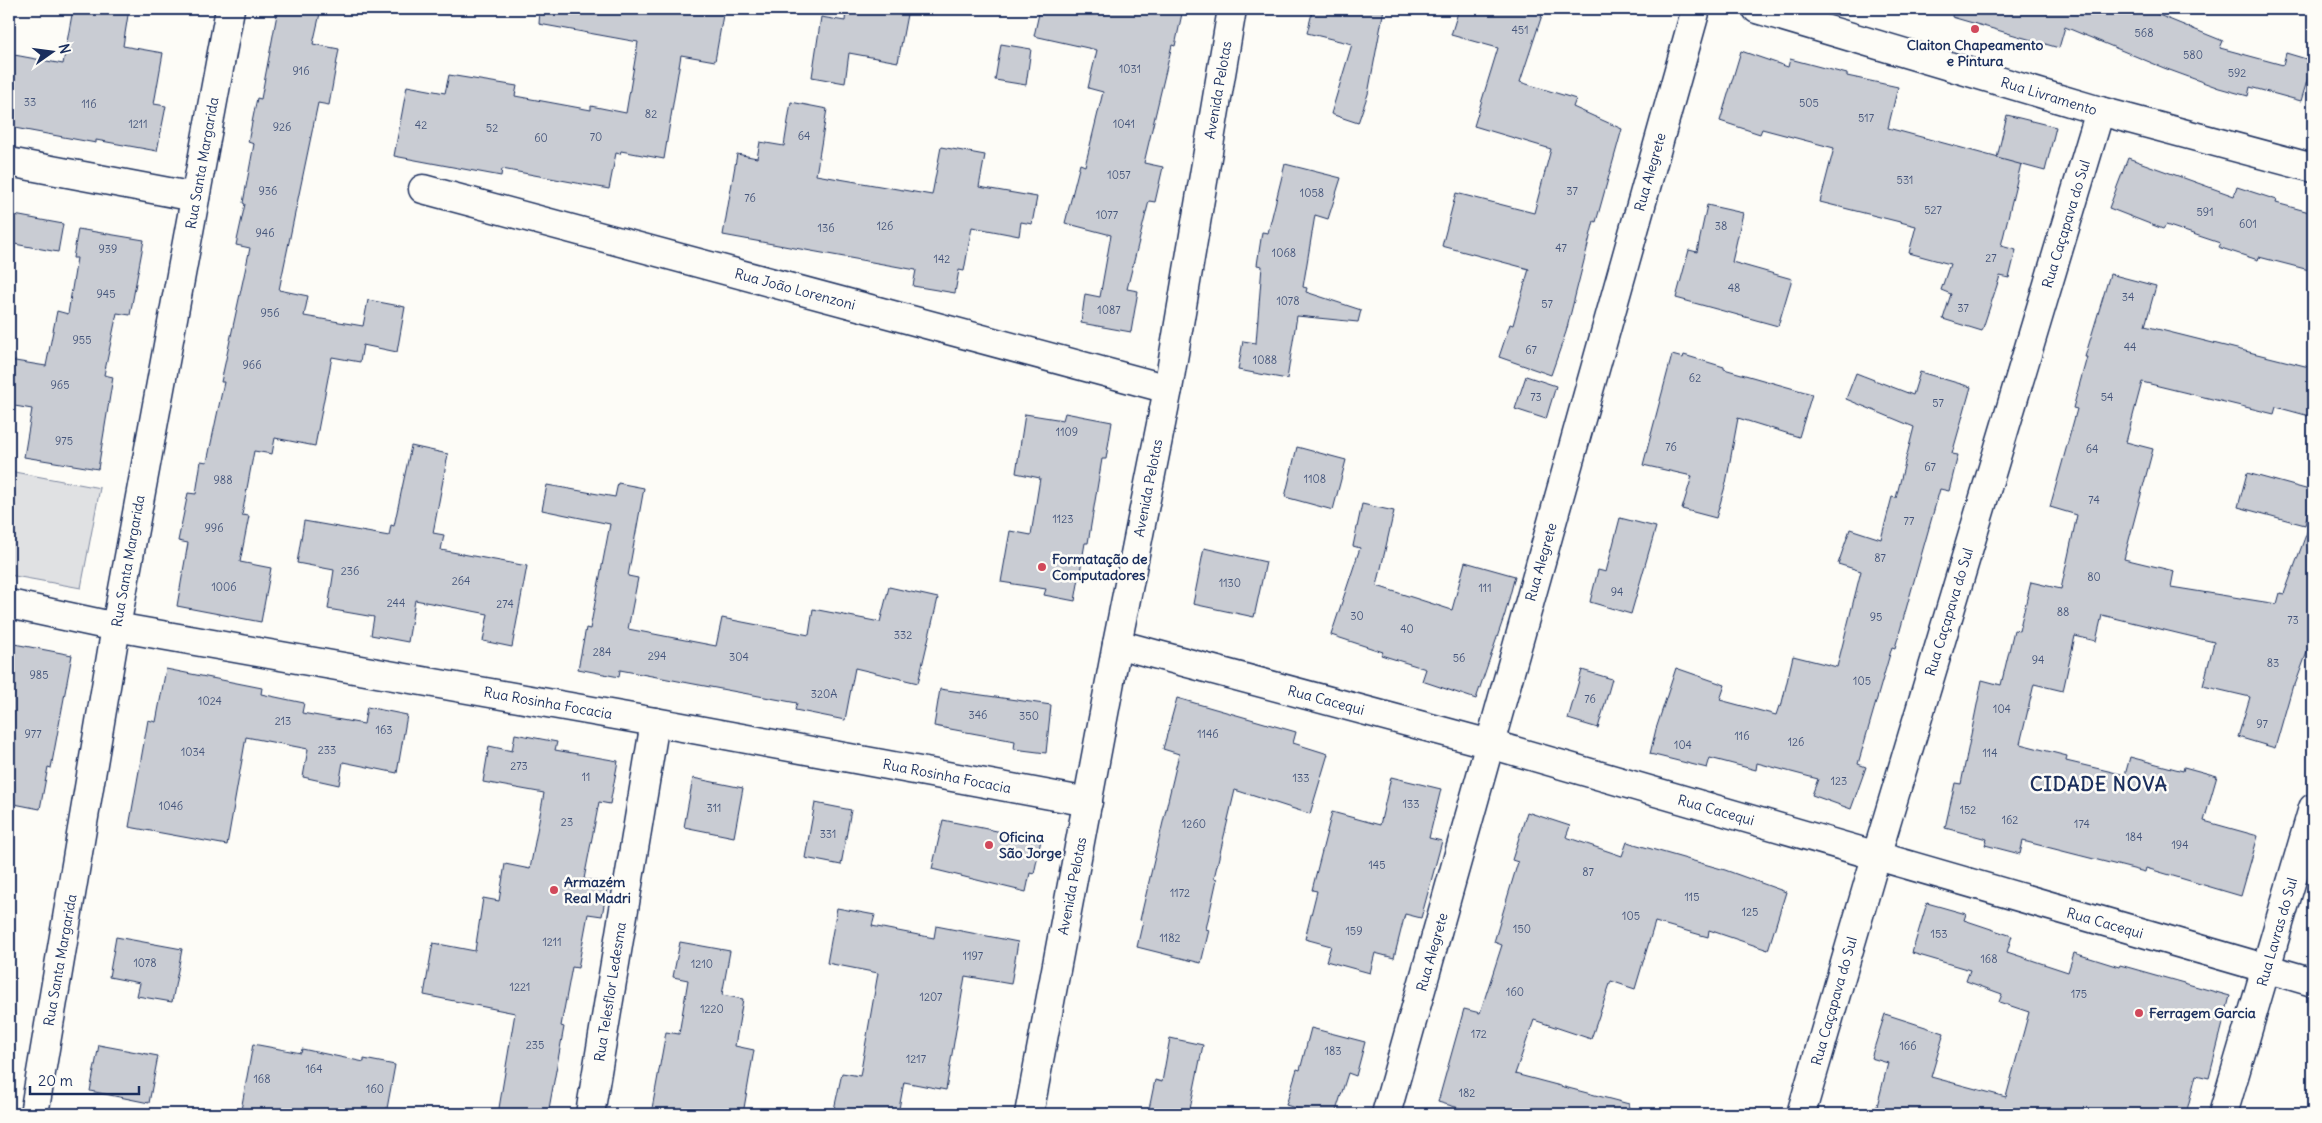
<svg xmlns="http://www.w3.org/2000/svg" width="2322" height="1123" viewBox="0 0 2322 1123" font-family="Delius,sans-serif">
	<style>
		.green { fill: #e0e1e3; stroke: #7e88a0 }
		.building { fill: #c9ccd3; stroke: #1b2f5e }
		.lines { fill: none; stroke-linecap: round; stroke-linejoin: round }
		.minor-casing { stroke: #1b2f5e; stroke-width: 31 }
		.minor { stroke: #fdfcf7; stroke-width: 28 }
		.poi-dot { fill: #d1495b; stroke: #fdfcf7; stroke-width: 2 }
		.labels { text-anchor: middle; stroke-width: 5; stroke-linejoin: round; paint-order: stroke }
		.number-label { font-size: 11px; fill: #46567b }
		.poi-label { font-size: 14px; font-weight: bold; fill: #1b2f5e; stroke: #fdfcf7; text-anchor: start }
		.street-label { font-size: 14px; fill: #1b2f5e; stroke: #fdfcf7 }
		.district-label { font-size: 19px; font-weight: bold; letter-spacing: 1px; fill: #1b2f5e; stroke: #fdfcf7 }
	</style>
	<rect width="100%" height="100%" fill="#fdfcf7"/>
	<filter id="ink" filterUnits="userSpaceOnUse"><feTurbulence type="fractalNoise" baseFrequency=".02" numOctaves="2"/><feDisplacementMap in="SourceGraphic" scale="10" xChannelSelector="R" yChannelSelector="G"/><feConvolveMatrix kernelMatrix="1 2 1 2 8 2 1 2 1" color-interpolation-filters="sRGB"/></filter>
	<g filter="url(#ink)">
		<path class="green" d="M9,471L100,488L81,588L9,575Z"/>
		<g class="building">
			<path d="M73,9H129L123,46L163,53L154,104L166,106L157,151L96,140V143L9,127V54L63,64Z"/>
			<path d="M278,9H321L313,44L339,49L329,105L318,103L279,290L308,296L304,316L363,326L368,300L405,307L397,352L363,345L360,362L332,357L315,446L275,438L272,454L254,451L242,515L249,516L240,562L271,568L261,622L177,606L188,543L178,541L188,493L196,494L201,461L207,462L224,382H221L250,248L236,245L245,204L243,203L254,144L248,142L257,98L261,99Z"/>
			<path d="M540,9H724L715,61L681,55L664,159L621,151L620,154L616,153L609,189L502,169L501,176L394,156L407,86L445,93L449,75L517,86L515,96L591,110V106L626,113L638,42L539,24Z"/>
			<path d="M846,9H908L898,62L849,53L845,83L812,77L821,17L845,21Z"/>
			<path d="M1040,9H1183L1175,46L1172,45L1144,163L1163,167L1155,202L1149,201L1127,289L1138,291L1131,332L1081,323L1085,294L1100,297L1111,235L1065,223L1080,164L1085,166L1103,92L1088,88L1097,50L1034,36Z"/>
			<path d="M1313,9H1384L1368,94L1358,123L1331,114L1352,44L1307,33Z"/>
			<path d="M1459,9H1544L1520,82L1576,99L1573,107L1622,129L1596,222L1594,221L1566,332L1551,375L1499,357L1510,324L1513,325L1529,269L1442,246L1456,193L1534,213L1551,149L1474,126L1498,48L1451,35Z"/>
			<path d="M1953,9H2144L2223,41L2220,48L2283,65L2286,53L2313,61L2301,101L2250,87L2248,96L2219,88L2164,68L2065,27L2059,48L1952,17Z"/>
			<path d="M1001,44L1031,49L1026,85L995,80Z"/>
			<path d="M1741,51L1788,67L1790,59L1847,74V76L1898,87L1888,128L2021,164L2001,246L2016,250L2009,278L2000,276L1982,331L1943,319L1951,294L1941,290L1950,264L1909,253L1916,226L1820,202L1834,148L1762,129L1760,134L1720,121Z"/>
			<path d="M791,102L827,109L816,175L932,195L941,147L985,155L979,187L1037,197L1032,224L1021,222L1019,236L972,227L964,271L959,270L955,293L913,286L916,270L723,235L737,154L757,158L760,142L784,146Z"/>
			<path d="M2007,115L2056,127L2045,171L1997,158Z"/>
			<path d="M2128,158L2234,196L2237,187L2277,200L2276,203L2313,213V271L2259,257L2258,260L2218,247L2220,243L2166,225L2163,229L2109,208Z"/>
			<path d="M1285,164L1341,178L1328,219L1315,215L1303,287L1307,288L1306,292L1361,310L1358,322L1297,316L1287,379L1238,370L1243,341L1256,343L1262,266L1257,265L1262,232L1268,233Z"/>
			<path d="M1707,205L1743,213L1732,262L1792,279L1778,326L1676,298L1689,250L1697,252Z"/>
			<path d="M9,214L63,224L58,252L9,243Z"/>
			<path d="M78,229L144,240L130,315L117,313L104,375L113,377L98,469L24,457L32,409L9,405V360L46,366L57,311L68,314L77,258H73Z"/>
			<path d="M2110,274L2156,286L2145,326L2313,368V417L2276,407L2274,414L2142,382L2126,442L2153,449L2124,559L2174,571L2171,587L2277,604L2280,593L2284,594L2310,524L2313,525V636L2295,685H2293L2275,748L2238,737L2250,697L2203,686L2214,642L2102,615L2096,641L2075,636L2063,691L2034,684L2020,744L2067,756L2066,761L2125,775L2130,757L2183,771L2184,767L2217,776L2204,821L2258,836L2241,896L2146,868L2145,872L2023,841L2020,854L1985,845L1987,839L1945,828L1955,783L1961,784L1982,680L2001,685L2014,630L2019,631L2031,582L2061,589L2077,515L2050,507L2077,409L2073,408L2087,357H2085Z"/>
			<path d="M1672,355L1683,358L1684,355L1724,367V369L1812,394L1799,437L1738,418L1726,483L1716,518L1682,509L1692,476L1643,465Z"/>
			<path d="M1920,372L1971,387L1952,454L1958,455L1949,491L1940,489L1895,648L1892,647L1858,764L1866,767L1851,809L1812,795L1818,779L1757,763L1756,770L1710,758L1707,768L1650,754L1656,729L1676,668L1725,685L1720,700L1776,715L1779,706L1781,707L1793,656L1837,667L1861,571L1838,564L1850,529L1881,539L1892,497L1896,498L1914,427L1846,399L1856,373L1913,395Z"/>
			<path d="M1526,376L1556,386L1546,419L1515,409Z"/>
			<path d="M1065,413L1112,422L1106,459H1102L1088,543H1085L1075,601L1044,595L1046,589L1001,582L1010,531L1031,535L1040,478L1016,473L1025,414L1063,420Z"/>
			<path d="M411,446L448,454L433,533L444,535L441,550L527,566L512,647L483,641L488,614L415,600L408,642L371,635L374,617L328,609L334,570L297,563L304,521L389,536L391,525L394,526Z"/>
			<path d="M1297,447L1346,460L1333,510L1285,497Z"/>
			<path d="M2247,473L2313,491L2305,525L2238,507Z"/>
			<path d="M618,483L644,488L628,576L638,578L628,629L716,646L722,618L809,635L813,609L880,622L889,587L938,598L918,683L855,668L845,720L795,710L797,703L694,684L620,670L619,677L578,669L586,628L590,629L610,524L542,510L547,485L615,497Z"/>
			<path d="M1362,504L1394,511L1377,586L1452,610L1465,562L1515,576L1505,614L1476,699L1422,681L1426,669L1381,655L1383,652L1331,635L1360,548L1353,546Z"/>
			<path d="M1620,518L1656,527L1631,614L1590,602L1598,570L1606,572Z"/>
			<path d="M1204,548L1266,562L1254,617L1193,604Z"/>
			<path d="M9,643L72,655L51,768L48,767L40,809L9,803Z"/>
			<path d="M166,669L262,688L261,694L304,703L302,713L364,724L367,707L407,715L397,773L343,762L339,785L303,777L308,749L246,737L227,845L129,827L148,720L156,722Z"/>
			<path d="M1582,670L1612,679L1598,728L1568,719Z"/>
			<path d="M940,689L1051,705L1046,753L1014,749L1015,741L934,726Z"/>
			<path d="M1177,698L1296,732L1293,743L1328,754L1310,814L1235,790L1214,878L1217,879L1206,929L1209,930L1201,963L1137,947L1143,921L1140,920L1179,754L1163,749Z"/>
			<path d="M515,734L557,742L555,750L618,761L610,804L599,802L584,879L608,883L602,916L588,914L578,968L572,967L561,1026L564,1027L548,1114H498L515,1013L424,995L433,943L475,951L483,898L499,901L505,864L530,869L544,793L483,782L489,746L512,751Z"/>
			<path d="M1391,777L1441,789L1429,838L1442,841L1421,918L1405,914L1394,958L1375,953L1370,973L1326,961L1331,946L1305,939L1317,891L1312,890L1332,812L1380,825Z"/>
			<path d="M693,778L743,788L734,837L684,827Z"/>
			<path d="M815,803L851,810L841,865L805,858Z"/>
			<path d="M1527,812L1570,826L1566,837L1622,856L1627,842L1725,870L1786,892L1768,950L1709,930L1708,937L1655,922L1635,989L1611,981L1591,1039L1534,1020L1515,1074L1629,1104L1628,1114H1480L1438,1102L1464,1009L1480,1013L1502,945L1494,942L1518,862L1512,860Z"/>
			<path d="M943,820L1041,840L1034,874L1030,873L1026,892L932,869Z"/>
			<path d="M1927,903L1966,914L1964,920L2012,936L2007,952L2068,972L2074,953L2119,967L2120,965L2230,996L2209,1078L2196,1075L2186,1114H1875L1888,1063L1871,1058L1885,1014L1944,1033L1931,1077L2006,1097L2029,1012L1999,1002L2002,994L1966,981L1970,970L1912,953Z"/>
			<path d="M837,908L875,915L872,926L934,938L936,926L1018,942L1011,984L965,976L946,1090L904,1082L898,1114H833L842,1073L860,1076L878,973L827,963Z"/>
			<path d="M116,937L182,949L172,1002L137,996L140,983L109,977Z"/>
			<path d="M680,942L730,951L722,995L743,999L735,1046L754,1050L743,1114H651L666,1032L679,1034L688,980L673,977Z"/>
			<path d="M1311,1028L1365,1042L1356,1076L1348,1073L1335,1114H1314L1286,1105L1297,1069L1300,1070Z"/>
			<path d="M1170,1038L1203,1045L1189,1114H1148L1155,1080L1162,1082Z"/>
			<path d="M253,1044L301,1053L302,1049L364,1062V1059L395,1065L386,1114H267L241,1110Z"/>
			<path d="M99,1045L158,1056L149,1103L90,1091Z"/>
		</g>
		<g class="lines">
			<defs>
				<g id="minor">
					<path d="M1757,9L2100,111L2313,168"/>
					<path d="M9,162L195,197"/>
					<path d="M423,189L1168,389"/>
					<path d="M9,604L116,627L655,722L1088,802"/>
					<path d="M1117,644L1490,744L2313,982"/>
					<path d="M34,1114L116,627L230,9"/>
					<path d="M590,1114L655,722"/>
					<path d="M1029,1114L1117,644L1168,389L1232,9"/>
					<path d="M1386,1114L1696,9"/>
					<path d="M1801,1114L1876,857L2100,111"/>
					<path d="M2223,1114L2313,808"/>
				</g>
			</defs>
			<use href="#minor" class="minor-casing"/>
			<use href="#minor" class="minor"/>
		</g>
	</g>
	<g class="poi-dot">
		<circle cx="1975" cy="29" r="5"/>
		<circle cx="1042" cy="567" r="5"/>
		<circle cx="989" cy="845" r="5"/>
		<circle cx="554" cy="890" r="5"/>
		<circle cx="2139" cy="1013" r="5"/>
	</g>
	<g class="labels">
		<g class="number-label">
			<text x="1520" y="34">451</text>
			<text x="2144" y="37">568</text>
			<text x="2193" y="59">580</text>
			<text x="1130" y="73">1031</text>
			<text x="301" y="75">916</text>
			<text x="2237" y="77">592</text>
			<text x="30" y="106">33</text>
			<text x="1809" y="107">505</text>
			<text x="89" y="108">116</text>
			<text x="651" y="118">82</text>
			<text x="1866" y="122">517</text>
			<text x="138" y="128">1211</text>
			<text x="1124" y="128">1041</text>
			<text x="421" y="129">42</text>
			<text x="282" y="131">926</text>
			<text x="492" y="132">52</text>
			<text x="804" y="140">64</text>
			<text x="596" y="141">70</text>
			<text x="541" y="142">60</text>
			<text x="1119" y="179">1057</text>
			<text x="1905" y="184">531</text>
			<text x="268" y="195">936</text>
			<text x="1572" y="195">37</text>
			<text x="1312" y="197">1058</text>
			<text x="750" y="202">76</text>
			<text x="1933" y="214">527</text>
			<text x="2205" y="216">591</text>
			<text x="1107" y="219">1077</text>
			<text x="2248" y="228">601</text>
			<text x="885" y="230">126</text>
			<text x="1721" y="230">38</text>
			<text x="826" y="232">136</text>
			<text x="265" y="237">946</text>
			<text x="1561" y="252">47</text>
			<text x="108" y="253">939</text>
			<text x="1284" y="257">1068</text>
			<text x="1991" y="262">27</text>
			<text x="942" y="263">142</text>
			<text x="1734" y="292">48</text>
			<text x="106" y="298">945</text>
			<text x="2128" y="301">34</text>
			<text x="1288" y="305">1078</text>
			<text x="1547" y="308">57</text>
			<text x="1963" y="312">37</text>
			<text x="1109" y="314">1087</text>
			<text x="270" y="317">956</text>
			<text x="82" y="344">955</text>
			<text x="2130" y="351">44</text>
			<text x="1531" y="354">67</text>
			<text x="1265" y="364">1088</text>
			<text x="252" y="369">966</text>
			<text x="1695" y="382">62</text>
			<text x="60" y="389">965</text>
			<text x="1536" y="401">73</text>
			<text x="2107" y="401">54</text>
			<text x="1938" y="407">57</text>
			<text x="1067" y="436">1109</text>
			<text x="64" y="445">975</text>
			<text x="1671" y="451">76</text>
			<text x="2092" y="453">64</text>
			<text x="1930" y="471">67</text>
			<text x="1315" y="483">1108</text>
			<text x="223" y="484">988</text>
			<text x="2094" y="504">74</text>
			<text x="1063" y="523">1123</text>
			<text x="1909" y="525">77</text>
			<text x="214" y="532">996</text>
			<text x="1880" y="562">87</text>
			<text x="350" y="575">236</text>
			<text x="2094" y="581">80</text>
			<text x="461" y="585">264</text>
			<text x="1230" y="587">1130</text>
			<text x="224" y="591">1006</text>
			<text x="1485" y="592">111</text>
			<text x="1617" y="596">94</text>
			<text x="396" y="607">244</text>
			<text x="505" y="608">274</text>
			<text x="2063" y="616">88</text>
			<text x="1357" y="620">30</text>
			<text x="1876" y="621">95</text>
			<text x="2293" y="624">73</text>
			<text x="1407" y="633">40</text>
			<text x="903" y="639">332</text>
			<text x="602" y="656">284</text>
			<text x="657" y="660">294</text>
			<text x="739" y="661">304</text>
			<text x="1459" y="662">56</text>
			<text x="2038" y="664">94</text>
			<text x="2273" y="667">83</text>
			<text x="39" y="679">985</text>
			<text x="1862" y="685">105</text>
			<text x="824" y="698">320A</text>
			<text x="1590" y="703">76</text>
			<text x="210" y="705">1024</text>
			<text x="2002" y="713">104</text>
			<text x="978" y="719">346</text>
			<text x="1029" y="720">350</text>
			<text x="283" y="725">213</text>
			<text x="2262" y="728">97</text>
			<text x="384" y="734">163</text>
			<text x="33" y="738">977</text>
			<text x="1208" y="738">1146</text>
			<text x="1742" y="740">116</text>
			<text x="1796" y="746">126</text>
			<text x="1683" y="749">104</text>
			<text x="327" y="754">233</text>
			<text x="193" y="756">1034</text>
			<text x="1990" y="757">114</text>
			<text x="519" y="770">273</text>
			<text x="586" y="781">11</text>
			<text x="1301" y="782">133</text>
			<text x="1839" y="785">123</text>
			<text x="1411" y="808">133</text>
			<text x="171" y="810">1046</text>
			<text x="714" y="812">311</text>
			<text x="1968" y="814">152</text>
			<text x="2010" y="824">162</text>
			<text x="567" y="826">23</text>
			<text x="1194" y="828">1260</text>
			<text x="2082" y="828">174</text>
			<text x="828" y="838">331</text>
			<text x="2134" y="841">184</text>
			<text x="2180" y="849">194</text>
			<text x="1377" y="869">145</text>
			<text x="1588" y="876">87</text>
			<text x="1180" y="897">1172</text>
			<text x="1692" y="901">115</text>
			<text x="1750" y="916">125</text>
			<text x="1631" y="920">105</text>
			<text x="1522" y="933">150</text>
			<text x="1354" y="935">159</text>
			<text x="1939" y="938">153</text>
			<text x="1170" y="942">1182</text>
			<text x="552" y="946">1211</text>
			<text x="973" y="960">1197</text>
			<text x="1989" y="963">168</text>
			<text x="145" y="967">1078</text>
			<text x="702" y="968">1210</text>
			<text x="520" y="991">1221</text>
			<text x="1515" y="996">160</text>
			<text x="2079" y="998">175</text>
			<text x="931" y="1001">1207</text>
			<text x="712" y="1013">1220</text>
			<text x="1479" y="1038">172</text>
			<text x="535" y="1049">235</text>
			<text x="1908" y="1050">166</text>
			<text x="1333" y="1055">183</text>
			<text x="916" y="1063">1217</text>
			<text x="314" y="1073">164</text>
			<text x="262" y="1083">168</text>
			<text x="375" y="1093">160</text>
			<text x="1467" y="1097">182</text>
		</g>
		<g class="poi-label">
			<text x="1975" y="50" text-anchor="middle">Claiton Chapeamento<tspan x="1975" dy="16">e Pintura</tspan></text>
			<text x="1052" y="564">Formatação de<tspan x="1052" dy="16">Computadores</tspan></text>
			<text x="999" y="842">Oficina<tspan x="999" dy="16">São Jorge</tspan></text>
			<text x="564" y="887">Armazém<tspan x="564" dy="16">Real Madri</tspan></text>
			<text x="2149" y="1018">Ferragem Garcia</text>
		</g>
		<g class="street-label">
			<text transform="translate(1218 90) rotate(-80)" y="5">Avenida Pelotas</text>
			<text transform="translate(2049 96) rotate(17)" y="5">Rua Livramento</text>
			<text transform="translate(202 163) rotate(-80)" y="5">Rua Santa Margarida</text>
			<text transform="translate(1650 172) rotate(-74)" y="5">Rua Alegrete</text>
			<text transform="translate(2066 224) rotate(-73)" y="5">Rua Caçapava do Sul</text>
			<text transform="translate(795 289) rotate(15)" y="5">Rua João Lorenzoni</text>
			<text transform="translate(1148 488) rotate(-79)" y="5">Avenida Pelotas</text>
			<text transform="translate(128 561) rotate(-80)" y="5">Rua Santa Margarida</text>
			<text transform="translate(1541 562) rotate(-74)" y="5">Rua Alegrete</text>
			<text transform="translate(1949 612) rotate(-73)" y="5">Rua Caçapava do Sul</text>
			<text transform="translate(1326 700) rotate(15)" y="5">Rua Cacequi</text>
			<text transform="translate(548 703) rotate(10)" y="5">Rua Rosinha Focacia</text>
			<text transform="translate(947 776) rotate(11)" y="5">Rua Rosinha Focacia</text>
			<text transform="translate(1716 810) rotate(16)" y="5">Rua Cacequi</text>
			<text transform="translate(1072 886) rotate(-79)" y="5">Avenida Pelotas</text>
			<text transform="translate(2105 923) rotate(16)" y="5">Rua Cacequi</text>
			<text transform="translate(2277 932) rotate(-74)" y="5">Rua Lavras do Sul</text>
			<text transform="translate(1432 952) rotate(-74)" y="5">Rua Alegrete</text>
			<text transform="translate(60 960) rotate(-80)" y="5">Rua Santa Margarida</text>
			<text transform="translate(610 992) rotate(-81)" y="5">Rua Telesflor Ledesma</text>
			<text transform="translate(1834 1001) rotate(-74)" y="5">Rua Caçapava do Sul</text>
		</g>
		<g class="district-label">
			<text x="2099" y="791">CIDADE NOVA</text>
		</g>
	</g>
	<rect width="2322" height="1123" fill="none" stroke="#fdfcf7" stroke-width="30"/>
	<rect x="15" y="15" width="2292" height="1093" fill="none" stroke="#1b2f5e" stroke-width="2" filter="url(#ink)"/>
	<g transform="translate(52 52) rotate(76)" stroke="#fdfcf7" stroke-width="4" paint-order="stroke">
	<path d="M0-4L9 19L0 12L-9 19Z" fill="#1b2f5e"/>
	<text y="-8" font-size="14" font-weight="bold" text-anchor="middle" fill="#1b2f5e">N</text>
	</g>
	<path d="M30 1086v8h109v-8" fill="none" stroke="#1b2f5e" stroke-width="2.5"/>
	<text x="38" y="1086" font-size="15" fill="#1b2f5e" stroke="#fdfcf7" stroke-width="4" paint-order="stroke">20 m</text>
</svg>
